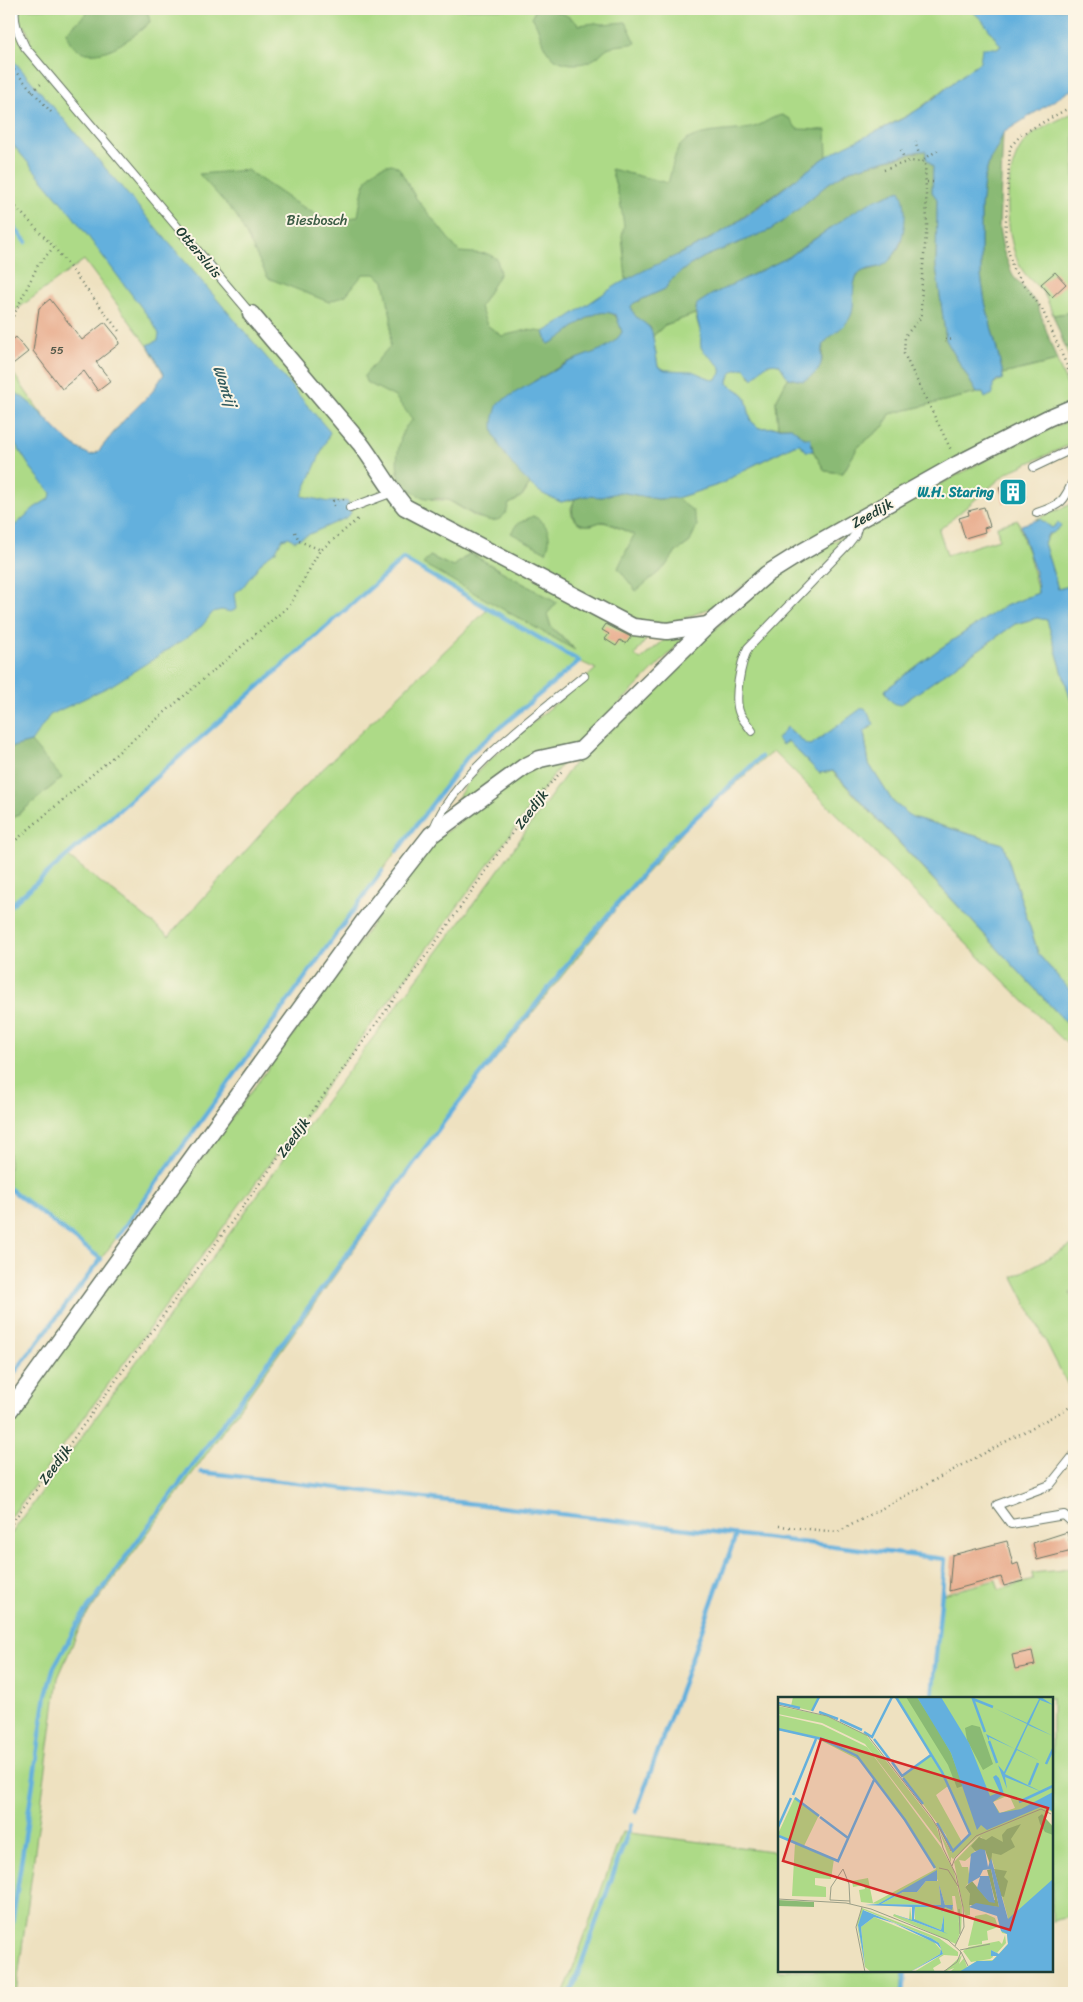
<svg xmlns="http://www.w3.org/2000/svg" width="1083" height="2002" viewBox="0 0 1083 2002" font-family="Sriracha,sans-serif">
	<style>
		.green { fill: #adda87; stroke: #668c5e; fill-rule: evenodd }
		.forest { fill: #8aba74; stroke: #547c54 }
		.water { fill: #64b0dd; stroke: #427688 }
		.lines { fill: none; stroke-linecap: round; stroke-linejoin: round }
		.stream { stroke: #64b0dd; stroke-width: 4.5 }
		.building { fill: #e7a787 }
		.service-casing { stroke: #677665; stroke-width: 10 }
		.minor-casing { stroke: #677665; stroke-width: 19 }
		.path { stroke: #677665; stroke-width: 2.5; stroke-dasharray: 1 4; stroke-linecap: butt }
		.service { stroke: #fff; stroke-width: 8 }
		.minor { stroke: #fff; stroke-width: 16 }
		.labels { text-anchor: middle; stroke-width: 4; stroke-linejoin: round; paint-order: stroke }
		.number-label { font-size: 11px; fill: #515849 }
		.park-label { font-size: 14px; fill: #3b5c45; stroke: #fcf5e5 }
		.street-label { font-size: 14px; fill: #1f3d34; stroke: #fcf5e5 }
		.culture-label { font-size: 14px; font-weight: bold; fill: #0d838f; stroke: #fcf5e5; text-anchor: end }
		.water-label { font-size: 15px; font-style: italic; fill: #305a5e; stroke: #fcf5e5 }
		.inset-river { fill: none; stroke: #64b0dd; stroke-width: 2.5 }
		.inset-road { fill: none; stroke: #9b9f88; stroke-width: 1 }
		.view { fill: #d62828; fill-opacity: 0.15; stroke: #d62828; stroke-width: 2.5 }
		.inset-edge { fill: none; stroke: #1f3d34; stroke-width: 2.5 }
	</style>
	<rect width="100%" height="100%" fill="#fcf5e5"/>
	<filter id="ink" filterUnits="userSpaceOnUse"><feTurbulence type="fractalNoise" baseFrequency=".02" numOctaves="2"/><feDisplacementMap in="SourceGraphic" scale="10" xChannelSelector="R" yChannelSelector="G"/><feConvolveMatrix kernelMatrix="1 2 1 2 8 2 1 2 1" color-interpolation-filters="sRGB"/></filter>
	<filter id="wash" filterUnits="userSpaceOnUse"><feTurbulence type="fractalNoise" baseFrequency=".0096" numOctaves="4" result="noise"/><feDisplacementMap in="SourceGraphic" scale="20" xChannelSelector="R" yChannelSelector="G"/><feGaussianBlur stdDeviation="1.12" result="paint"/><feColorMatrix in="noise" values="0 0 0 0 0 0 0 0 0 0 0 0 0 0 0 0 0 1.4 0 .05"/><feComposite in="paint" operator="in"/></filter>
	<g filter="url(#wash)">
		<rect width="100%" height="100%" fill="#eee1c0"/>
		<g class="green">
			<path d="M9,9H14L22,44L30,39L25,26L21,25L19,15L20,9H1074V92L1001,46L916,111L822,160L566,320L397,470L402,482L407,488L433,500H448L476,517L493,521L509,504L517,500L525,493L530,483L541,492L561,502L575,499L571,508L572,515L577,522L583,525H592L600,522L607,523L635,535L664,568L675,553L690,542L692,511L677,498L721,484L742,471L794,445L800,444L806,451H813L825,471L843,473L858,447L884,426L890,414L977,393H983L985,397C989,390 993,381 1002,380L1003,374L1057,361L1074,401L775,563L715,606L671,624L640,621L607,606L386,491L592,611L647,638L635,655L640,660L668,637L678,636L682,641L584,739L443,821L468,782L489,760L596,669L579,661L471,752L453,773L101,1259L9,1188V822L62,778L58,774L9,818V367C31,398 54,439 90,455L97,453L124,420L153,392L164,374L148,346L84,260L9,315ZM470,553L556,603L547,614L551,627L573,647L430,556L453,567ZM403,560L488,609L296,795L169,936L67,856Z"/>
			<path d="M1074,112V312L1053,315C1050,307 1047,298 1042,291C1036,284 1028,279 1023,271C1004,243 1001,168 1025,142C1037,128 1058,121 1074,112Z"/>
			<path d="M695,314C697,321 699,327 701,334C701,338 700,343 701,346C704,357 736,368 714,380L692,372L665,370L658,366L653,336L665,325Z"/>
			<path d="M1065,347H1074V371Z"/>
			<path d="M772,363L779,364L788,378L776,401L778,427L759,428L751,421L746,399L742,393L728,384C728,373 735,369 745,368L747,369L750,377L756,376L761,368Z"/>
			<path d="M1074,418V443L1008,472L939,530L947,555L999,539L997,526L1018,520L1024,542L1028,551L1038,593L1003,607L938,650L885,690L900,705L1015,624L1037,618L1047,620L1074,711V995L1039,955L1003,844L912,817L893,802L869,764L864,731L872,727L811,745L806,744L787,727L788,741L819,773L832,771L1074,1031V1051L773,751L690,824L628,894L448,1118L195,1470L83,1620L58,1678L16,1993H9V1537L328,1098L492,879L575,762L642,694L777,574L848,533L1008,448Z"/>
			<path d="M1074,503V585L1058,589L1044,543L1055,525L1052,528L1040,519H1036Z"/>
			<path d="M1074,606V642L1068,618L1070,608Z"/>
			<path d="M558,759L561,765L9,1520V1419L341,970L413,863L429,845L518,776Z"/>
			<path d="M1074,1244V1291L1070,1293L1074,1301V1397L1013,1277Z"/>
			<path d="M1074,1567V1916L1052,1921V1698H932L943,1594L996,1580L999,1590L1033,1580L1032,1573L1062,1570Z"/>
			<path d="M622,1832L779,1852V1971H903L901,1993H564Z"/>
		</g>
		<g class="forest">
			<path d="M91,9H147L150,22C133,38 95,67 73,46C69,43 68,36 67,32Z"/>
			<path d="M540,9C555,9 568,14 579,25L595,23L603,24L626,22L636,43C628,45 618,45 610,47C604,49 600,56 594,59C581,67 558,66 548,52C540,42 540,28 532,17L535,10Z"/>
			<path d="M782,115L790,119L797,129L826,130L827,156L725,230L672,259L626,280L622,236L624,225L620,201L611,169L668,183C671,174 674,153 680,146C695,127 736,134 757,126C767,122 769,118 782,115Z"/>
			<path d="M1003,133L999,228L1003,250L1013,276L1037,304L1057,361L1003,374L985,302L981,276V208L984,180L990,159L997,148Z"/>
			<path d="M926,150V158L933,167L932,192L937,199L936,266L946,340L977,393L890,414L884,426L858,447L843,473L825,471L813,451L812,444L791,427H778L776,401L788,378L803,381L822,362C822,357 822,351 823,346C826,337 845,327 851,315C856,303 849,285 859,274C862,270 868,270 873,269C888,264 896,255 902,241L873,201L814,239L789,257L711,295L697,304L695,314L665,325L653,336L650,327C641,322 633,317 631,306L634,303L665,289L671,280L687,267L704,257L770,230L784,221L829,183L850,170Z"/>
			<path d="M392,164L399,168L416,198L459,252L488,254L497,259L500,273L480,307L487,325L502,336L527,330L544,332L548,344C570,337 612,283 622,332C611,351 587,354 568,362C557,368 546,375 534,381L507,456L530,483C525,493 520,499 509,504C500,540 466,507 447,500C438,496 431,502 418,495C396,484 395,467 399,446C402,434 402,428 413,420L395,397L366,382L364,376L390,346L391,317L384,281L375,274H363L346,295L329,302L268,278L236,215L199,174L247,170L294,202L328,221L340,222L358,216C363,192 362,168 392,164Z"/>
			<path d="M1074,312V347H1065L1053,315Z"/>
			<path d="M620,492L657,499L677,498L693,511L697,525L690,542L675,553L664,568L636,591L618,568L634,535C625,531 615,525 605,522C600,521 596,524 590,525C573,526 569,512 575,499L585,496L602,497Z"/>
			<path d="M533,516C548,523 553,536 546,552L511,533L517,524Z"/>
			<path d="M470,553L557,603L547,614L551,627L575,650L423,564L430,556L453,567Z"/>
			<path d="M31,742L62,778L9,822V748Z"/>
		</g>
		<g class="water">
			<path d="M970,9H1074V88L1003,133L997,148L990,159L984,180L981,208V276L985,302L1003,374L1002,380H997L993,384V394L985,398L983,393H977L946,340L936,266L937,199L932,192L933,167L926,158V151H919L850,170L829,183L784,221L770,230L704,257L687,267L671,280L665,289L634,303L631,306C634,322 647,320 652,332L658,366L665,370L692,371L714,380C735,368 704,357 701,347C700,343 701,339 701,335C699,323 694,315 697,304L711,295L789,257L855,211L873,201L900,190C911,210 904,255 882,266C875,269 862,268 857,276C851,287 855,302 852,313C848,326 834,332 826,341C814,356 833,367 803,381L788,378L779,364C764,361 762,370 753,379L745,368C735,369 728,373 728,384L742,393L746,399L751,421L759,428L791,427L804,438H810L813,451H806L800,444L794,445L742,471L721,484L677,498L657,499L620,492L602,497L585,496L561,502C554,499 546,496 540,492C524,481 493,446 493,425C493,417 496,410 498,403C521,389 543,376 566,364C585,353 610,352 622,332L616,315C590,303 570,337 548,344L544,332C570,318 592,300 617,285C652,264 691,252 725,230C759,209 790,182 823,159C852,140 885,130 914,112C938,98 957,77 980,62L982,48H998L1001,46L982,20Z"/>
			<path d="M9,55L330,432L302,496L329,502L348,501L351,513L346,518L294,541L289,537L282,539L276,551L264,559L242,588L234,593L236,609L231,612L221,610L213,612L202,626L185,639L112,685L50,715L31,742L9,748V531L34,508L50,498L51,493L30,467L9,434V389C43,406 57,440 90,455L97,453L124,420L152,392L164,374L148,345L158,340L159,334L153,323L72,215L9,140Z"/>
			<path d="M1040,519L1052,528L1058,523L1061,526L1053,533L1048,534L1044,543L1058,589L1074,585V606L1070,608L1067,615L1074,642V711L1047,620L1037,618L1015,624L900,705C892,704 887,698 885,690L938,650L1003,607L1038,593C1038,570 1025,548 1021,525Z"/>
			<path d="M862,708H865L874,724L864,732L869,764L893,802L912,817L1003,844L1039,955L1074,995V1031L833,771L819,773L788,741L782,745L777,739L787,727L806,744L811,745Z"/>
		</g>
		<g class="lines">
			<g class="stream">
				<path d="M9,221L26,242"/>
				<path d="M9,907L403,559L579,661L471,752L397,851"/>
				<path d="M9,1188L101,1259L15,1372"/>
				<path d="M117,1237L382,871"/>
				<path d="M201,1472L945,1559L932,1698"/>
				<path d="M636,1812L736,1535"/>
				<path d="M9,1944L46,1695L54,1667L81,1618L446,1119L572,958L669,842L761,757"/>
				<path d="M571,1993L631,1824"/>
				<path d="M903,1993L905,1971"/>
			</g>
		</g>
		<g id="blocks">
			<g class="building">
				<path d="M1055,272L1066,284L1052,297L1041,284Z"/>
				<path d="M50,299L82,340L105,322L118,338L119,344L96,362L111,381L98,391L84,371L62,389L33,351L39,308Z"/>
				<path d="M16,337L28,352L9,367V343Z"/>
				<path d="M1021,481L1026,497L1004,504L999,487Z"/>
				<path d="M984,507L990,526L984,528L985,532L965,538L959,518L969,515L968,511Z"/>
				<path d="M606,624L631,637L626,644L620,640L616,646L605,639L609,634L602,630Z"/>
				<path d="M1067,1532L1072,1551L1037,1560L1033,1543Z"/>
				<path d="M1007,1541L1013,1565L1018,1563L1023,1581L1004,1586L1001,1577L949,1591L952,1555Z"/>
				<path d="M1032,1651L1035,1665L1015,1669L1012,1655Z"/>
			</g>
		</g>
	</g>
	<g filter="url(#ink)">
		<use href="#blocks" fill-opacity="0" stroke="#677665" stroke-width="1"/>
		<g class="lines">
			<defs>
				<g id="service">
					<path d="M15,9C13,23 19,34 25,47L251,314"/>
					<path d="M1034,467L1074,448"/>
					<path d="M350,508L393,492"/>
					<path d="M1037,513C1061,505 1064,502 1074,479"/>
					<path d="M752,731C748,725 743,720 740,714C733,699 741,662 748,648L848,544L855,535L859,522"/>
					<path d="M434,828C456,772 537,715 584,676"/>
					<path d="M1074,1455L1050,1485L997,1505L1011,1524L1064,1515L1074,1524"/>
				</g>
				<g id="minor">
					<path d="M251,314L360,443C376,464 388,487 405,507L633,627L667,631L708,625"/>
					<path d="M9,1411L364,921L431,835L524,767L540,759L581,750L708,625L767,574L802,552L958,464L1048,418L1074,407"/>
				</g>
			</defs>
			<use href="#service" class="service-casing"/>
			<use href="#minor" class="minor-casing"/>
			<g class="path">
				<path d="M14,70L51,112"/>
				<path d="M32,91L41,84"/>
				<path d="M1074,105L1022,134L1010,147L1005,237L1013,269L1042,309L1067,366L1074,388"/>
				<path d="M915,141L919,154"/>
				<path d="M901,150L903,156"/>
				<path d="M924,159L940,149"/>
				<path d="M884,170L909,161L925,162L927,225L922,276L921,317L905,336L904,354L951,450"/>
				<path d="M927,182H937"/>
				<path d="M9,200L54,247L119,331"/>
				<path d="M9,325L38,265L54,247"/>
				<path d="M945,340L955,339"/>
				<path d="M334,506L333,501L344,499"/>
				<path d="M295,532L299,541L321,550L358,519"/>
				<path d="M9,846L290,605L320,550"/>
				<path d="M779,1526L838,1532L1074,1405"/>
				<path d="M9,1527L446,928L538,796L563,770"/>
			</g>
			<use href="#service" class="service"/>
			<use href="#minor" class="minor"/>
		</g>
	</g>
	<defs>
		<symbol id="building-square" viewBox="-11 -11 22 22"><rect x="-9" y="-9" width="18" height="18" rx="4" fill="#0f9aa8" stroke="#fcf5e5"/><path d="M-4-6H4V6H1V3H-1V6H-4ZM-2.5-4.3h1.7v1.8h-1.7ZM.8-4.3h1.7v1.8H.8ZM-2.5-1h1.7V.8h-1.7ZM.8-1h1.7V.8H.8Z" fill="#fff"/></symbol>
	</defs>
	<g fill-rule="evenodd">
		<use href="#building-square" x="997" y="476" width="32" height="32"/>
	</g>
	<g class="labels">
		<g class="number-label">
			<text x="57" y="354">55</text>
		</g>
		<g class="park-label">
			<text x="317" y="225">Biesbosch</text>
		</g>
		<g class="street-label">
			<text transform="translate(199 252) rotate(50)" y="5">Ottersluis</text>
			<text transform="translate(872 513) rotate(-29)" y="5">Zeedijk</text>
			<text transform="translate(531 809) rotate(-53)" y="5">Zeedijk</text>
			<text transform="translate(293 1137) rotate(-54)" y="5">Zeedijk</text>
			<text transform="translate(55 1464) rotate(-54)" y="5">Zeedijk</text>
		</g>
		<g class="culture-label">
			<text x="994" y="497">W.H. Staring</text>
		</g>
		<g class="water-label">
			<text transform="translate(225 386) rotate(70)" y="5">Wantij</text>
		</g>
	</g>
	<g transform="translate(778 1697)">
		<rect width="275" height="275" fill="#eee1c0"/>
		<path d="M15,0H41L34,14L13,9ZM118,0H275V120L274,115L268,112L271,115L266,120L275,129V275H172L176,271L166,275L184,258L181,267L186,261L189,270L199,264L215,263L230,247L229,237L224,236L222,230L230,221L210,148L203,140L194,149L197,154L193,159L187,164L181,163L184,170H190L192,184L187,190L192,197V218L187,219L176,165L203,137L175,162L173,160V166L161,133L173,155L168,138L124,79L153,58ZM170,89L192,137L184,145L158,98ZM231,98L237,111L222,116L215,105ZM0,9L48,19L88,38L158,128L164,148L87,47L44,26L0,17ZM0,18L44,28L89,50L163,150L176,174L184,209L183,237L177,199H174L175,208H167L161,187L163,208L103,207L125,195H139L148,184H160L157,177L160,175L100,207L83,205L81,193L87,192L86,188L75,190L74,184L90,181L95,206L158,172L127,123L83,64L38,41L0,33ZM17,100L41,118L26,149L56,162L53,182L37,181V188L48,190V200L14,199L17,146L0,137ZM132,210L134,224L165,235L166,218L163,233L137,223V210H163L165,215L166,210H175L176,216L180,217L182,236L178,247L115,219L116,217L131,223ZM84,211L161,241L180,255V259L166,258L161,261L163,266L155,271L157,275H136L165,257L161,246L151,240L86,213L80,228L87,268L83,230L96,220L156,245L163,253L162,257L132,275H93L87,270L79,227ZM208,217L217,221L220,230L209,234L210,243L204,244V247L190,249L197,219ZM227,238L228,246L219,256L213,253L215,260L212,262L193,265L185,254L191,250L221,244L224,247Z" fill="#adda87" fill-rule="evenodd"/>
		<path d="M128,0H139L158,30L173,56L185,89L179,91L170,68ZM194,28L202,30L215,67L205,73L189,43L187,31ZM264,117L274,129L275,138L267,135L262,127L260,120ZM243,127L233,142L237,150L223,158L214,156L213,170L207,153L197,154L193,149L201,140L208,143L214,139L225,145L224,138L229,132ZM213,172L221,210L191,208L192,197L187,190L194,184L209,202L217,203L209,173ZM216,172L229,174L226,180L230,184L226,200L223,199ZM0,203L36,205V210L0,209Z" fill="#8aba74"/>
		<path d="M139,0H163L191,46L212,99L222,95L215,80L218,78L221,81L226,97L215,105L221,116L243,112L275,95V121L274,114L265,109L209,133L203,128L199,133L173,56ZM257,0H263L275,8L262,3L251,27L275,39L250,28L239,52L262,64L239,53L227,77L264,95L227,80L229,92L220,68L226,75L237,52L211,40V44L208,37L237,52L249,27L216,11L249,26L261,2ZM202,152L207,153L210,170L213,161L230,222L275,182V275H181L199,264H214L219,259H213V253L221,257L230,247L229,237L223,234L219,219L191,210L198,206L221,210L213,172L205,173L202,179H211L217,206L211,205L199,191L202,180L190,187L193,157ZM159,173V184H148L139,195H125L103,207L163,208L161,187L167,208H175L174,213L167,210L164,215L163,210H137L136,222L163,233L166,218V235L170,237L115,217L134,223V210L87,208L100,207ZM85,213L153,241L161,246L165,257L132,275L162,257L163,252L159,247L116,226L96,220L83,230L87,269L80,228Z" fill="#64b0dd"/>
		<path class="inset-river" d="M118,0L164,75L192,137L175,154L159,126M0,6L22,11M34,14L41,0M41,15L60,22M62,23L84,33M0,32L44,42L79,59L127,123L157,171M86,35L94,40L114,0M207,35L195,2L215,10M96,42L112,63M211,44L219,66M114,65L124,79L153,58M268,67L275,52M125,81L145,107M251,88L260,66M15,98L38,42M17,101L41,119M241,105L275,89M42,120L70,141M0,130L13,101M1,139L60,164L96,83"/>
		<path class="inset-road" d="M0,8L49,19L90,39L153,120L160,131L165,151L178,178L185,210L186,230L177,249M162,132L173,154M174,169L177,161L198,139L263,112L273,117M161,171L170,173L180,189M0,202L68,206L93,212L170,243L183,255L190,269M72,204L52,203L53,190L65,172L71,187L72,207M84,210L78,230L87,275M181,212L182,237M182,253L212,247M165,275L179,265L183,255"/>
		<path class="view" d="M43,42L270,111L232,233L5,164Z"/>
		<rect width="275" height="275" class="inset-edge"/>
	</g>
	<rect width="1083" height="2002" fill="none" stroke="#fcf5e5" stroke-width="30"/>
</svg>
